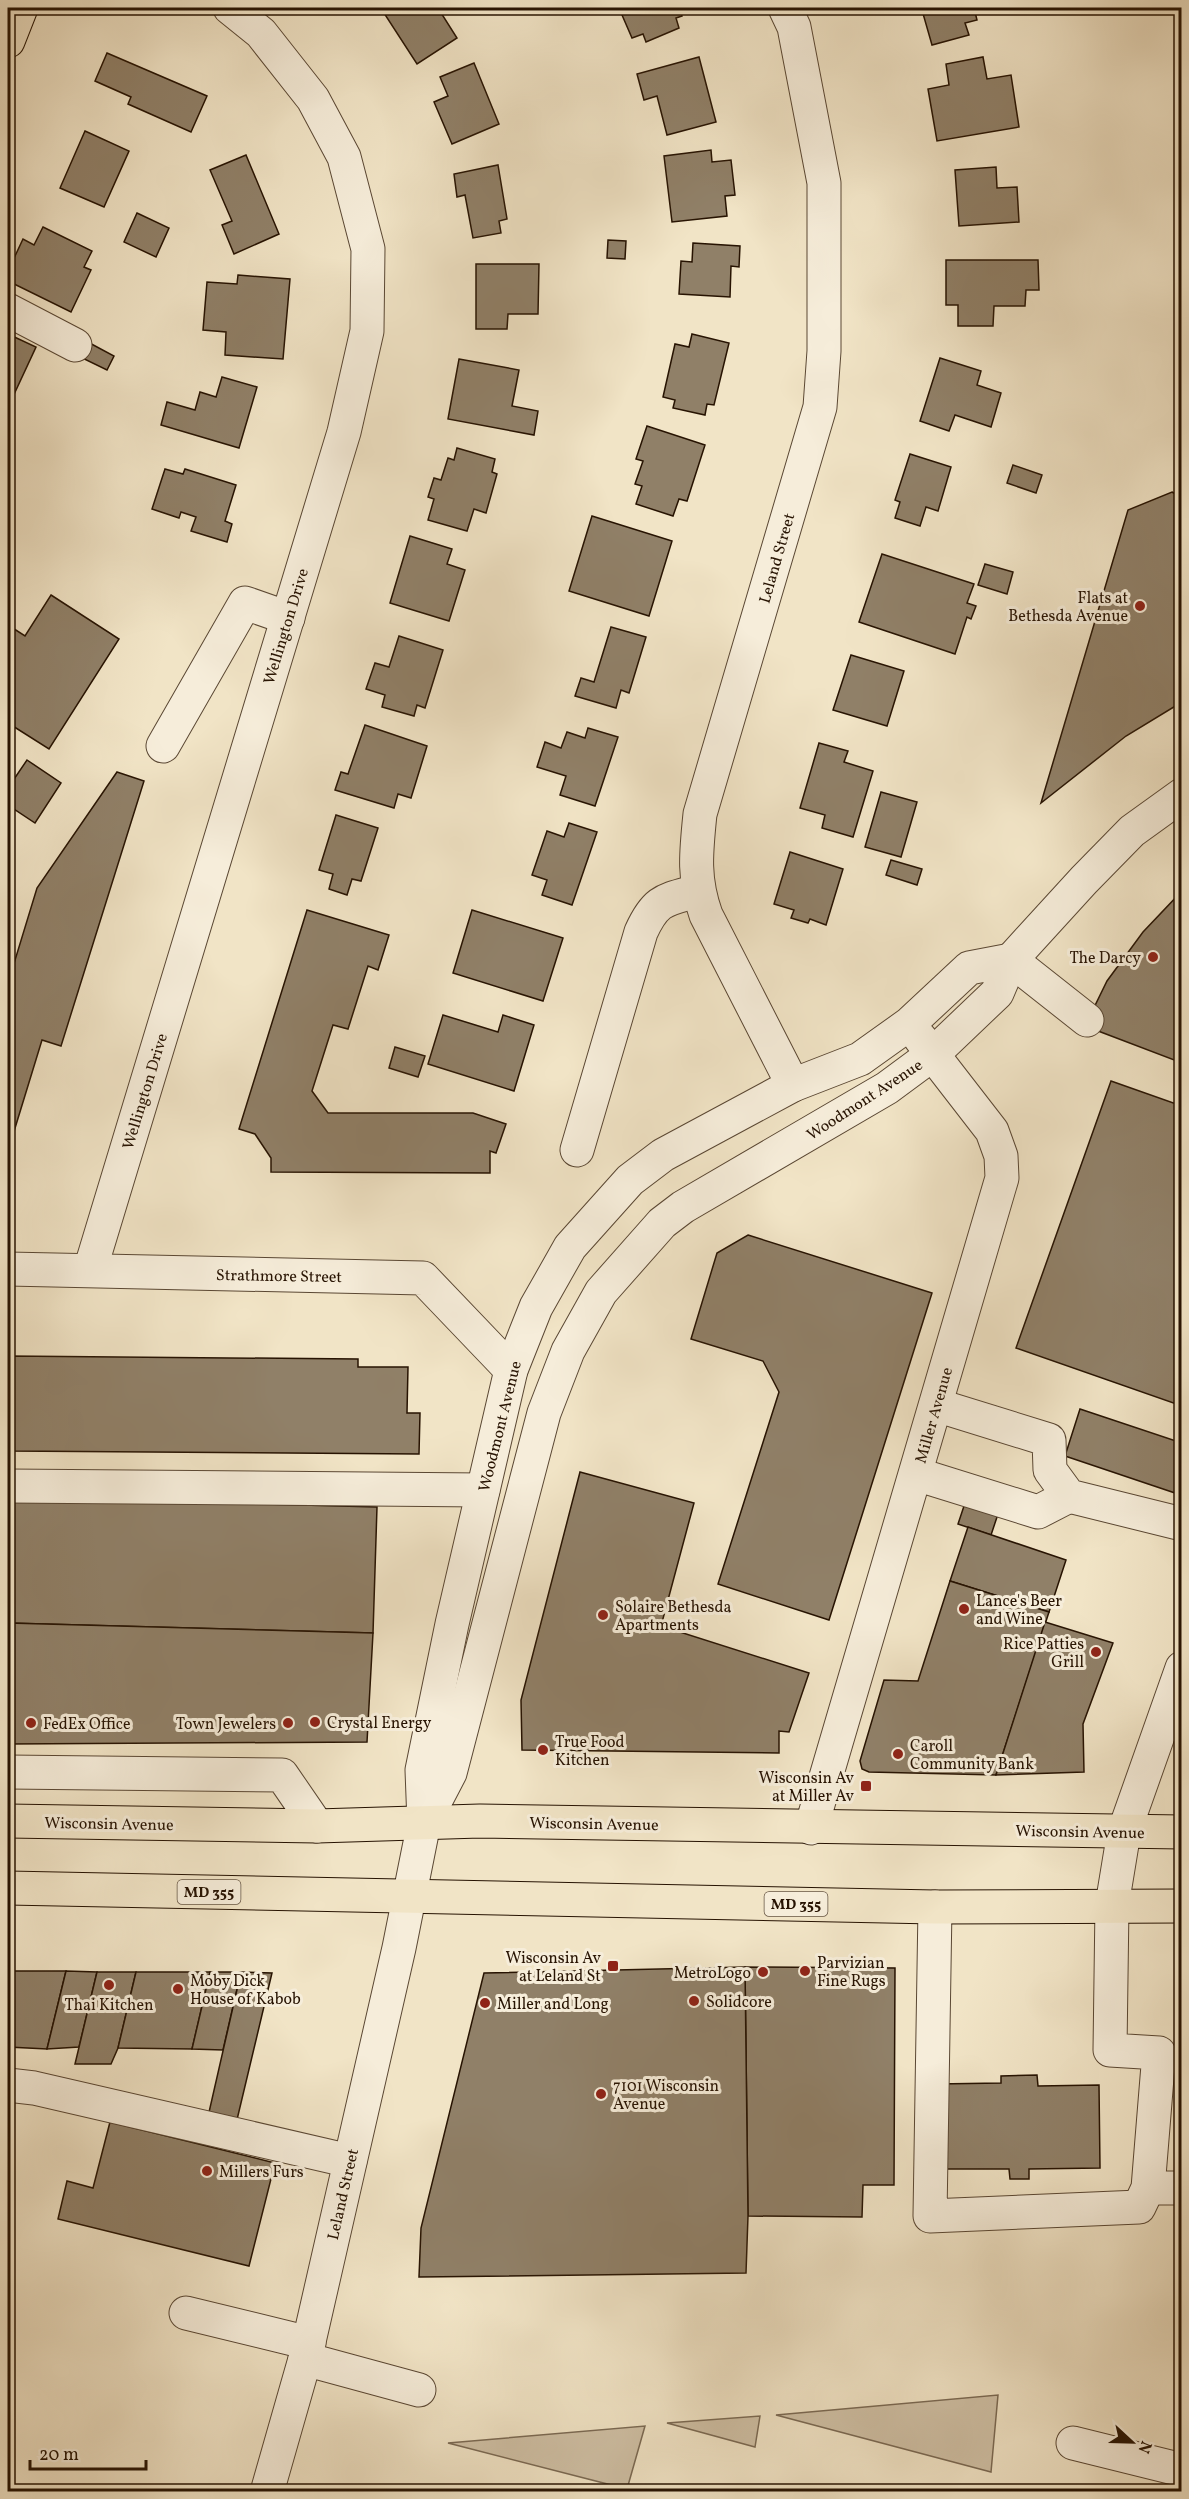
<svg xmlns="http://www.w3.org/2000/svg" width="1189" height="2499" viewBox="0 0 1189 2499" font-family="Vollkorn,serif">
	<style>
		.green { fill: #cfc0a5; stroke: #7b6a54; stroke-width: 1.5 }
		.building { fill: #908068; stroke: #271302; stroke-width: 1.5 }
		.lines { fill: none; stroke-linecap: round; stroke-linejoin: round }
		.minor-casing { stroke: #5a4733; stroke-width: 35 }
		.major-casing { stroke: #271302; stroke-width: 35 }
		.minor { stroke: #f6edda; stroke-width: 33 }
		.major { stroke: #f1e4c6; stroke-width: 33 }
		.poi-dot { fill: #8f2418; stroke: #f6edda; stroke-width: 2 }
		.labels { text-anchor: middle; stroke-width: 6; stroke-linejoin: round; paint-order: stroke }
		.shield { fill: #f6edda; stroke: #655443; stroke-width: 1.5 }
		.shield-label { font-size: 15px; font-weight: bold; fill: #271302 }
		.street-label { font-size: 16px; fill: #271302; stroke: #f6edda }
		.poi-label { font-size: 16px; fill: #271302; stroke: #f6edda; text-anchor: start }
	</style>
	<rect width="100%" height="100%" fill="#f1e4c6"/>
	<filter id="stains"><feTurbulence type="fractalNoise" baseFrequency=".00333" numOctaves="4"/><feColorMatrix values="0 0 0 0 .2 0 0 0 0 .09 0 0 0 0 .02 0 0 0 .5 -.17"/></filter>
	<radialGradient id="worn" r=".72"><stop offset=".6" stop-color="#630" stop-opacity="0"/><stop offset="1" stop-color="#630" stop-opacity=".3"/></radialGradient>
	<g class="green">
		<path d="M998,2395L991,2472L776,2415Z"/>
		<path d="M760,2416L755,2447L667,2423Z"/>
		<path d="M645,2426L627,2489L448,2443Z"/>
	</g>
	<g class="building">
		<path d="M385,8H438L457,38L417,64L382,10Z"/>
		<path d="M619,8H679L682,16L676,18L679,28L646,42L643,34L632,38Z"/>
		<path d="M916,8H974L977,20L965,23L969,35L932,45L922,10L917,11Z"/>
		<path d="M107,53L207,96L191,132L128,104L131,97L95,81Z"/>
		<path d="M699,57L716,122L667,135L657,96L644,100L637,74Z"/>
		<path d="M983,57L987,79L1011,75L1019,127L937,141L928,89L949,85L946,64Z"/>
		<path d="M474,63L499,124L452,144L434,102L448,96L440,77Z"/>
		<path d="M85,131L129,151L104,207L60,188Z"/>
		<path d="M711,150L712,162L731,160L735,195L725,196L727,216L672,222L664,156Z"/>
		<path d="M246,155L279,234L234,254L222,225L232,221L210,170Z"/>
		<path d="M498,165L507,219L499,221L501,233L473,238L465,195L457,197L454,174Z"/>
		<path d="M996,167L997,188L1017,187L1019,222L959,226L955,170Z"/>
		<path d="M137,213L169,228L156,257L124,242Z"/>
		<path d="M43,227L92,251L84,267L91,270L71,312L8,281V271L23,239L34,245Z"/>
		<path d="M608,240L626,241L625,259L607,258Z"/>
		<path d="M693,243L740,246L739,267L731,266L730,297L679,294L681,261L692,262Z"/>
		<path d="M946,260H1038L1039,290H1026L1025,306H994L993,326H958V305H946Z"/>
		<path d="M476,264H539L538,314H508L507,329H476Z"/>
		<path d="M238,275L290,279L283,359L225,355L226,332L203,330L207,282L237,284Z"/>
		<path d="M8,334L36,347L10,403L8,402Z"/>
		<path d="M692,334L729,343L714,405L707,404L705,415L673,408L675,400L663,397L675,344L689,347Z"/>
		<path d="M84,340L114,356L107,370L76,355Z"/>
		<path d="M940,358L981,371L977,385L1001,393L991,427L955,415L949,431L920,421Z"/>
		<path d="M459,359L519,370L512,406L538,411L534,435L448,419Z"/>
		<path d="M222,377L257,387L239,448L161,425L167,402L195,410L200,392L216,397Z"/>
		<path d="M647,426L705,445L687,501L679,499L673,516L636,504L642,486L635,484L643,461L636,459Z"/>
		<path d="M457,448L495,459L492,472L497,474L486,513L474,509L467,531L428,520L434,499L428,497L434,478L441,480L448,458L454,460Z"/>
		<path d="M910,454L951,467L938,511L926,507L920,526L895,518L900,502L895,500Z"/>
		<path d="M1013,465L1042,475L1036,493L1007,483Z"/>
		<path d="M165,469L183,474L185,469L236,485L225,521L232,524L227,542L191,531L196,517L181,512L179,518L152,509Z"/>
		<path d="M1172,492L1182,498V702L1126,736L1041,803L1128,510Z"/>
		<path d="M592,516L672,541L649,616L569,591Z"/>
		<path d="M410,536L452,549L447,564L465,570L449,621L390,603Z"/>
		<path d="M882,554L974,584L967,603L976,606L971,619L967,617L955,654L859,622Z"/>
		<path d="M985,564L1013,572L1007,594L978,585Z"/>
		<path d="M51,595L119,639L49,749L8,723V625L25,636Z"/>
		<path d="M611,627L646,637L629,693L621,690L616,708L575,696L581,678L594,682Z"/>
		<path d="M399,636L443,650L425,708L417,705L414,716L382,707L385,695L366,689L375,663L389,667Z"/>
		<path d="M851,655L904,671L887,726L833,710Z"/>
		<path d="M365,725L427,746L411,798L398,794L394,808L335,790L341,772L348,774Z"/>
		<path d="M588,728L618,737L595,806L560,795L566,776L537,767L545,742L561,748L567,732L585,738Z"/>
		<path d="M819,743L848,751L844,762L873,771L853,837L822,828L825,815L800,808Z"/>
		<path d="M27,760L61,783L35,823L8,805V788Z"/>
		<path d="M117,772L144,781L61,1046L42,1040L8,1151V983L37,888Z"/>
		<path d="M881,792L917,802L901,857L865,847Z"/>
		<path d="M336,815L378,828L361,881L352,879L347,895L329,889L333,874L319,870Z"/>
		<path d="M569,823L597,832L572,905L542,895L547,880L532,875L547,831L564,837Z"/>
		<path d="M790,852L843,869L826,925L810,919L808,923L791,918L794,910L774,904Z"/>
		<path d="M891,860L922,869L917,885L886,875Z"/>
		<path d="M1182,891V1063L1085,1026L1107,981L1143,932Z"/>
		<path d="M307,910L389,935L378,970L368,966L348,1029L333,1025L312,1091L328,1113H473L506,1124L496,1153L490,1151V1173L271,1172V1158L255,1134L239,1129Z"/>
		<path d="M472,910L563,938L543,1001L453,973Z"/>
		<path d="M443,1015L498,1032L503,1015L534,1025L514,1091L428,1064Z"/>
		<path d="M395,1047L425,1056L418,1077L389,1068Z"/>
		<path d="M1111,1081L1182,1106V1406L1016,1348Z"/>
		<path d="M748,1235L932,1293L829,1620L718,1584L779,1392L763,1361L691,1339L717,1253Z"/>
		<path d="M8,1356L358,1359V1367H408L407,1413H420L419,1454L8,1451Z"/>
		<path d="M1080,1409L1182,1443V1485L1178,1494L1065,1456Z"/>
		<path d="M580,1472L694,1503L661,1626L809,1673L789,1732L779,1731V1753L522,1750L521,1700Z"/>
		<path d="M972,1482L1005,1493L991,1535L958,1524Z"/>
		<path d="M8,1497L377,1507L373,1633L8,1623Z"/>
		<path d="M968,1527L1066,1560L1049,1612L950,1581Z"/>
		<path d="M950,1581L1049,1612L996,1775L869,1772L862,1769L860,1761L884,1680L918,1681Z"/>
		<path d="M1045,1622L1113,1643L1083,1724L1084,1772L996,1775Z"/>
		<path d="M8,1623L373,1633L367,1742L8,1744Z"/>
		<path d="M745,1967L895,1968L894,2185H863L862,2217L748,2216Z"/>
		<path d="M745,1967L748,2216L746,2273L419,2277L421,2228L484,1973Z"/>
		<path d="M8,1971H66L47,2049L8,2047Z"/>
		<path d="M66,1971L97,1972L79,2047L47,2049Z"/>
		<path d="M97,1972H136L118,2048L111,2064H75Z"/>
		<path d="M136,1972H210L192,2049L118,2048Z"/>
		<path d="M210,1972H241L223,2050L192,2049Z"/>
		<path d="M241,1972L272,1973L235,2128L207,2121Z"/>
		<path d="M1037,2075L1038,2086L1099,2085L1100,2168L1029,2169V2179H1010L1009,2169H938L937,2084L1001,2083V2076Z"/>
		<path d="M110,2122L275,2163L249,2266L58,2219L67,2181L93,2188Z"/>
	</g>
	<g class="lines">
		<defs>
			<g id="minor">
				<path d="M785,8L794,27L824,183V351L820,407L700,814C696,853 693,878 706,915L793,1085"/>
				<path d="M8,310L75,345"/>
				<path d="M163,746L245,603L288,618"/>
				<path d="M1011,960L1087,1020"/>
				<path d="M577,1150L641,932C656,899 665,900 697,891"/>
				<path d="M8,1269L423,1278L511,1370"/>
				<path d="M90,1270L344,432L367,331L368,249L344,157L313,99L261,33L230,8"/>
				<path d="M936,1405L1049,1440L1050,1470L1069,1496L1182,1524"/>
				<path d="M916,1474L1038,1512L1069,1496"/>
				<path d="M8,1486L483,1490"/>
				<path d="M8,1772L282,1775L317,1826"/>
				<path d="M425,1821L450,1773L544,1413L568,1351L601,1292L662,1223L683,1207L887,1088L933,1054L997,993L1011,960L1084,880L1132,831L1182,795"/>
				<path d="M811,1828L1002,1178L1001,1156L992,1131L920,1038"/>
				<path d="M935,1907L930,2216L1139,2207L1148,2188L1159,2053L1110,2050L1112,1905L1124,1832L1182,1668"/>
				<path d="M8,2085L34,2088L350,2161"/>
				<path d="M1148,2188H1182"/>
				<path d="M186,2313L309,2343"/>
				<path d="M305,2359L419,2390"/>
				<path d="M1073,2443L1182,2470"/>
				<path d="M267,2492L305,2359L399,1948L424,1823L422,1770L452,1624L511,1370L536,1307L570,1247L630,1180L663,1155L793,1085L860,1059L909,1024L969,968L1011,960"/>
			</g>
			<g id="major">
				<path d="M8,41L21,8"/>
				<path d="M8,1821L317,1826L480,1821L1182,1832"/>
				<path d="M8,1888L935,1907L1182,1906"/>
			</g>
		</defs>
		<use href="#minor" class="minor-casing"/>
		<use href="#major" class="major-casing"/>
		<use href="#minor" class="minor"/>
		<use href="#major" class="major"/>
	</g>
	<g class="poi-dot">
		<circle cx="1140" cy="606" r="6"/>
		<circle cx="1153" cy="957" r="6"/>
		<circle cx="964" cy="1609" r="6"/>
		<circle cx="603" cy="1615" r="6"/>
		<circle cx="1096" cy="1652" r="6"/>
		<circle cx="315" cy="1722" r="6"/>
		<circle cx="31" cy="1723" r="6"/>
		<circle cx="288" cy="1723" r="6"/>
		<circle cx="543" cy="1750" r="6"/>
		<circle cx="898" cy="1754" r="6"/>
		<rect x="860" y="1780" width="12" height="12" rx="3"/>
		<rect x="607" y="1960" width="12" height="12" rx="3"/>
		<circle cx="805" cy="1971" r="6"/>
		<circle cx="763" cy="1972" r="6"/>
		<circle cx="109" cy="1985" r="6"/>
		<circle cx="178" cy="1989" r="6"/>
		<circle cx="694" cy="2001" r="6"/>
		<circle cx="485" cy="2003" r="6"/>
		<circle cx="601" cy="2094" r="6"/>
		<circle cx="207" cy="2171" r="6"/>
	</g>
	<g class="labels">
		<g class="shield">
			<rect x="177.5" y="1880" width="63" height="24" rx="4.5"/>
			<rect x="764.5" y="1892" width="63" height="24" rx="4.5"/>
		</g>
		<g class="shield-label">
			<text x="209" y="1897">MD 355</text>
			<text x="796" y="1909">MD 355</text>
		</g>
		<g class="street-label">
			<text transform="translate(776 558) rotate(-74)" y="6">Leland Street</text>
			<text transform="translate(285 626) rotate(-73)" y="6">Wellington Drive</text>
			<text transform="translate(144 1091) rotate(-73)" y="6">Wellington Drive</text>
			<text transform="translate(864 1099) rotate(-33)" y="6">Woodmont Avenue</text>
			<text transform="translate(279 1275) rotate(1)" y="6">Strathmore Street</text>
			<text transform="translate(933 1415) rotate(-74)" y="6">Miller Avenue</text>
			<text transform="translate(499 1426) rotate(-76)" y="6">Woodmont Avenue</text>
			<text transform="translate(109 1823) rotate(1)" y="6">Wisconsin Avenue</text>
			<text transform="translate(594 1823) rotate(1)" y="6">Wisconsin Avenue</text>
			<text transform="translate(1080 1831) rotate(1)" y="6">Wisconsin Avenue</text>
			<text transform="translate(342 2194) rotate(-77)" y="6">Leland Street</text>
		</g>
		<g class="poi-label">
			<text x="1128" y="603" text-anchor="end">Flats at<tspan x="1128" dy="18">Bethesda Avenue</tspan></text>
			<text x="1141" y="963" text-anchor="end">The Darcy</text>
			<text x="976" y="1606">Lance's Beer<tspan x="976" dy="18">and Wine</tspan></text>
			<text x="615" y="1612">Solaire Bethesda<tspan x="615" dy="18">Apartments</tspan></text>
			<text x="1084" y="1649" text-anchor="end">Rice Patties<tspan x="1084" dy="18">Grill</tspan></text>
			<text x="327" y="1728">Crystal Energy</text>
			<text x="43" y="1729">FedEx Office</text>
			<text x="276" y="1729" text-anchor="end">Town Jewelers</text>
			<text x="555" y="1747">True Food<tspan x="555" dy="18">Kitchen</tspan></text>
			<text x="910" y="1751">Caroll<tspan x="910" dy="18">Community Bank</tspan></text>
			<text x="854" y="1783" text-anchor="end">Wisconsin Av<tspan x="854" dy="18">at Miller Av</tspan></text>
			<text x="601" y="1963" text-anchor="end">Wisconsin Av<tspan x="601" dy="18">at Leland St</tspan></text>
			<text x="817" y="1968">Parvizian<tspan x="817" dy="18">Fine Rugs</tspan></text>
			<text x="751" y="1978" text-anchor="end">MetroLogo</text>
			<text x="190" y="1986">Moby Dick<tspan x="190" dy="18">House of Kabob</tspan></text>
			<text x="706" y="2007">Solidcore</text>
			<text x="497" y="2009">Miller and Long</text>
			<text x="109" y="2010" text-anchor="middle">Thai Kitchen</text>
			<text x="613" y="2091">7101 Wisconsin<tspan x="613" dy="18">Avenue</tspan></text>
			<text x="219" y="2177">Millers Furs</text>
		</g>
	</g>
	<rect width="1189" height="2499" fill="none" stroke="#f1e4c6" stroke-width="30"/>
	<rect x="9" y="9" width="1171" height="2481" fill="none" stroke="#271302" stroke-width="3"/>
	<rect x="15" y="15" width="1159" height="2469" fill="none" stroke="#271302" stroke-width="1.5"/>
	<g transform="translate(1132 2442) rotate(112)" stroke="#f6edda" stroke-width="4.5" paint-order="stroke">
	<path d="M0-4.5L10 22L0 15L-10 22Z" fill="#271302"/>
	<text y="-9" font-size="16" font-weight="bold" text-anchor="middle" fill="#271302">N</text>
	</g>
	<path d="M30 2460v9h116v-9" fill="none" stroke="#271302" stroke-width="3"/>
	<text x="39" y="2460" font-size="18" fill="#271302" stroke="#f6edda" stroke-width="4.5" paint-order="stroke">20 m</text>
	<rect width="100%" height="100%" filter="url(#stains)"/>
	<rect width="100%" height="100%" fill="url(#worn)"/>
</svg>
